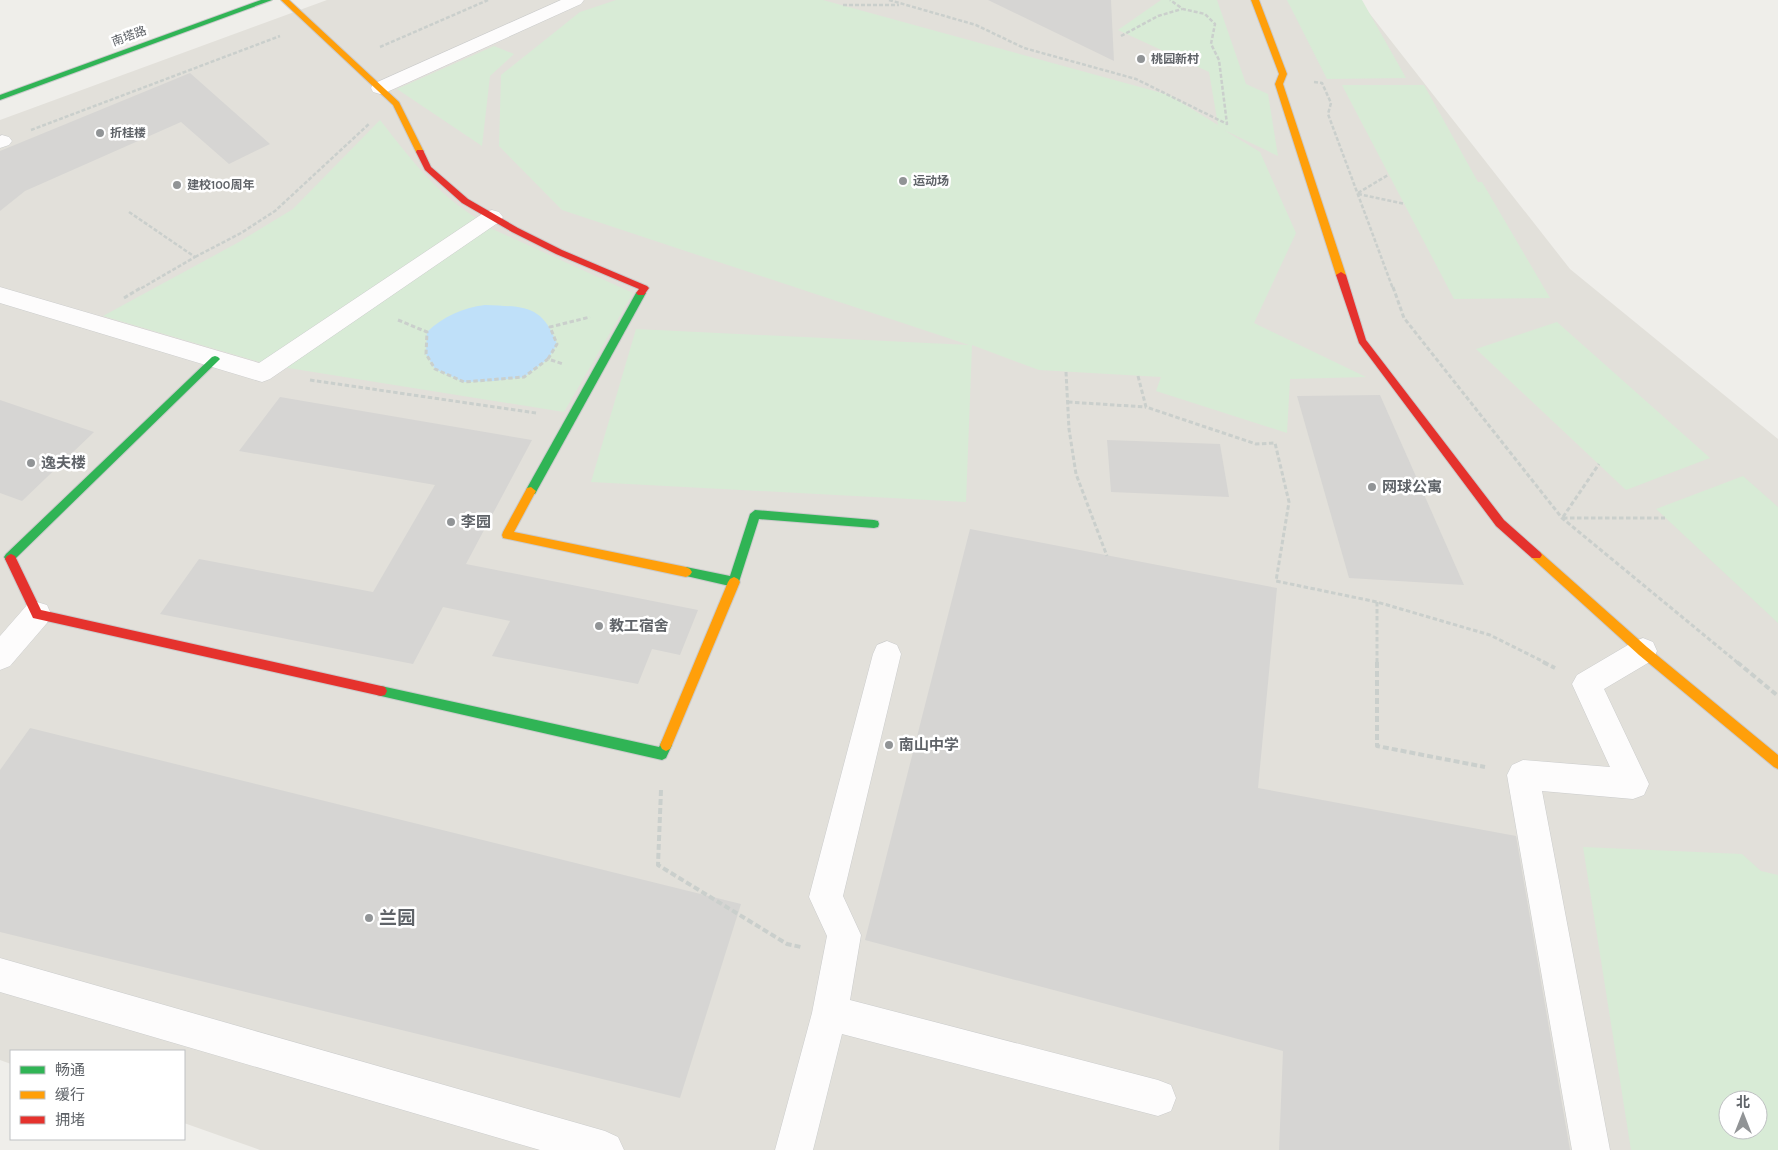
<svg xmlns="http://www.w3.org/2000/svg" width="1778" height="1150" viewBox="0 0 1778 1150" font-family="Karla,'Noto Sans SC',sans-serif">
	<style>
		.education { fill: #e2e0da; fill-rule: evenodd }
		.green { fill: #d8ebd6; fill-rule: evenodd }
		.water { fill: #bfe0f9 }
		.building { fill: #d6d5d3 }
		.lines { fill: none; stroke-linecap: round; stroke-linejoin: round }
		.street-casing { stroke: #cbcccc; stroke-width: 1 }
		.fast-casing { stroke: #cacacb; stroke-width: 2 }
		.slow-casing { stroke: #cacacb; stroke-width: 2 }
		.jam-casing { stroke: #cacacb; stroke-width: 2 }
		.path-far2 { stroke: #cacfcc; stroke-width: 2.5; stroke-dasharray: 4 2; stroke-linecap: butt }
		.path-far1 { stroke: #cacfcc; stroke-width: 3; stroke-dasharray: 4.5 2.5; stroke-linecap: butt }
		.path { stroke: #cacfcc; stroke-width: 4; stroke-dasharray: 6 3; stroke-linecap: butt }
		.street { fill: #fdfcfc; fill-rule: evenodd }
		.fast { fill: #30b455; fill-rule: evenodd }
		.slow { fill: #ff9f0a; fill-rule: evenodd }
		.jam { fill: #e5322d; fill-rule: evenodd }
		.poi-dot { fill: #919496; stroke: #fff; stroke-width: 2 }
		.labels { text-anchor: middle; stroke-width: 5; stroke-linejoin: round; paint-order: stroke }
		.far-street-label { font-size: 12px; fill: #5f6368; stroke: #fff }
		.far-poi-label { font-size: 12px; font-weight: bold; fill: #5f6368; stroke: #fff; text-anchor: start }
		.poi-label { font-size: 15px; font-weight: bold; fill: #5f6368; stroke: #fff; text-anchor: start }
		.near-poi-label { font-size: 18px; font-weight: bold; fill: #5f6368; stroke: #fff; text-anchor: start }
	</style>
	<rect width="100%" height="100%" fill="#efeeea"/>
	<path class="education" d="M327,0H1359L1570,269L1778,439V1150H260L184,1123V1051H11V1064L0,1060V120ZM1728,1100H1758V1130H1728Z"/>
	<g class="green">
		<path d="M616,0H823L1169,95L1218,125L1209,72L1118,30L1161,0H1217L1246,84L1268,94L1278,156L1224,130L1260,152L1296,233L1254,323L1366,377L1290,379L1287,433L1156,391L1161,377L1039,370L972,345L966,502L591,482L636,329L969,345L562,210L499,146L501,75L580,12Z"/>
		<path d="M1287,0H1362L1406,78L1327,79Z"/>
		<path d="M494,46L514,54L490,76L482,146L397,89Z"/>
		<path d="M1424,85L1478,182H1482L1550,298L1454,299L1342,85Z"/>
		<path d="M380,120C410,158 437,195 480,220L263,363L103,316L239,242L293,209Z"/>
		<path d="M488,227L633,293L564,412L282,367Z"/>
		<path d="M1557,322L1710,458L1626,490L1476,349Z"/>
		<path d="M1743,476L1778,507V623L1656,509Z"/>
		<path d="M1583,847L1742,854L1761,871L1778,875V1150H1631ZM1728,1100H1758V1130H1728Z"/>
	</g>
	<path class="water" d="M485,305C524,307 542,304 557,344L548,359L524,377L494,381L464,382L435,369L426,354L427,332C444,316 462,308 485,305Z"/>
	<g class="building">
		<path d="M988,0H1111L1114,61Z"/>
		<path d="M190,73L270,144L229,164L181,122L25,191L0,211V151Z"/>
		<path d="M1380,395L1464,585L1349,578L1297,396Z"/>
		<path d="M280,397L532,440L466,564L698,610L680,655L652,649L638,684L492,656L510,621L443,607L413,664L160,614L199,559L373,592L435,485L239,451Z"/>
		<path d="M0,400L94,432L22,501L0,493Z"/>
		<path d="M1107,440L1220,444L1229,497L1111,492Z"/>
		<path d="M970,529L1277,588L1258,788L1516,836L1570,1150H1279L1283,1051L865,940Z"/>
		<path d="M30,728L741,904L680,1098L0,932V770Z"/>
	</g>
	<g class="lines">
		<defs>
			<g id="street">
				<path d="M561,0H584L581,4L387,92L380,94L373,92L371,88L373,84Z"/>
				<path d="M2,135L9,137L12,141L9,145L0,148V136Z"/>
				<path d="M492,210L499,212L503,217L499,222L270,379L262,382L0,303V287L259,363L485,212Z"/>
				<path d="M37,602L47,605L51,614L47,623L10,666L0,670V636L27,605Z"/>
				<path d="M1643,638L1653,642L1657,651L1653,660L1604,689L1649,784L1644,795L1633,799L1542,791L1610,1150H1572L1507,775L1512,765L1523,760L1610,767L1572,684L1577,675L1633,642Z"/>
				<path d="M887,641L897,645L901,654L843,896L861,935L850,1000L1158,1080L1171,1085L1176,1098L1171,1111L1158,1116L842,1034L813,1150H775L812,1013L827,936L809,897L873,654L877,645Z"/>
				<path d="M0,958L605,1131L618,1137L624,1150H540L0,992Z"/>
			</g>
			<g id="fast">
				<path d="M261,0H272L0,100V95Z"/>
				<path d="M641,290L646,293L535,494H527L526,491L527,488L636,293Z"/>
				<path d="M215,356L218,357L220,359L218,361L16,558L15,562H7L4,557L6,554L212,357Z"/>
				<path d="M755,510L874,520L878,521L879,524L878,527L874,528L759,519L738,585L734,587L682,575L680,572L682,569L686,567L730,576L750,514Z"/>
				<path d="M381,686L659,747L662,741L666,739L670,741L672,745L666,758L662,760L381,696L377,695L375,691L377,687Z"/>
			</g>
			<g id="slow">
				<path d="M281,0H289L399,102L424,152L423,154L416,152L393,105Z"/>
				<path d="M1251,0H1259L1287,74L1283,84L1346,275L1344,277H1338L1336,275L1275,84L1279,74Z"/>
				<path d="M531,487L536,491L514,532L686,567L690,569L692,572L690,575L686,577L503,538L502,535L503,532L527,488Z"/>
				<path d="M1536,550L1540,552L1647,647L1778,755V769L1774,767L1639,655L1532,558L1530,555L1532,552Z"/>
				<path d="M734,577L738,579L740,582L672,745L670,749L666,751L662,749L660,745L728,582L730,579Z"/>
			</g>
			<g id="jam">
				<path d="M417,150H423L431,167L468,199L518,228L562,250L647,286L649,288L644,295H638L636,293L639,289L556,254L512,232L462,203L425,170L416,152Z"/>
				<path d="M1341,272L1346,275L1366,340L1504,520L1540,552L1542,555L1540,558H1532L1496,526L1359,343L1336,275Z"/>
				<path d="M11,554L15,556L41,610L381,686L385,687L387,691L385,695L381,696L33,618L5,559L7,556Z"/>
			</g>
		</defs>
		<use href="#street" class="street-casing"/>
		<use href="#fast" class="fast-casing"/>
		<use href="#slow" class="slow-casing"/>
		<use href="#jam" class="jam-casing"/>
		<g class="path-far2">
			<path d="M889,0L976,25L1024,48L1136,79L1227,124L1219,60L1211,44L1215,24L1205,14L1183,9L1170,0"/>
			<path d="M843,5H899"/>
			<path d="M1121,36L1158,16L1182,9"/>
			<path d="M380,47L488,0"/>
			<path d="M1314,82L1322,83L1331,103L1328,114L1393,289"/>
			<path d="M31,130L280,36"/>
			<path d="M1358,193L1388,175"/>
			<path d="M1358,194L1405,204"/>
			<path d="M129,212L195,257L140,289"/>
			<path d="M195,257L241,233L275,211L370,123"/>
		</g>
		<g class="path-far1">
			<path d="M1393,287L1404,318L1562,518L1738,663"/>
			<path d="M124,298L142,287"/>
			<path d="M398,320L427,332L426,354L435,369L464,382L524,377L548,359L563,364"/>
			<path d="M548,359L557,344L550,327L590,317"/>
			<path d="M1066,372L1069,429L1076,474L1107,556"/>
			<path d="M1138,376L1146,407L1256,444L1275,443L1289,502L1276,581L1377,602L1490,635L1546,663"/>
			<path d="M310,380L536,413"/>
			<path d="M1068,402L1146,407"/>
			<path d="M1563,517L1599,464"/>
			<path d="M1563,518H1665"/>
			<path d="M1377,602V663"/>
		</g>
		<g class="path">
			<path d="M1377,662V746L1485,767"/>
			<path d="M1543,662L1555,668"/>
			<path d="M1737,662L1778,696"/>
			<path d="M661,790L658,865L787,944L801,947"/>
		</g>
		<use href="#street" class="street"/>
		<use href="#fast" class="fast"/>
		<use href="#slow" class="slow"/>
		<use href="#jam" class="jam"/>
	</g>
	<g class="poi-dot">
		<circle cx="1141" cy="59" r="5"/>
		<circle cx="100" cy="133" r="5"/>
		<circle cx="903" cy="181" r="5"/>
		<circle cx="177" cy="185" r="5"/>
		<circle cx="31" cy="463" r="5"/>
		<circle cx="1372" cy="487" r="5"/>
		<circle cx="451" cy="522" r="5"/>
		<circle cx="599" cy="626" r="5"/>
		<circle cx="889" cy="745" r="5"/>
		<circle cx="369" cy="918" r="5"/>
	</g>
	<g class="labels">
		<g class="far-street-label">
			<text transform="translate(129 36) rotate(-20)" y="4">南塔路</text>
		</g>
		<g class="far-poi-label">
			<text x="1151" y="63">桃园新村</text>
			<text x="110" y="137">折桂楼</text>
			<text x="913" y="185">运动场</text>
			<text x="187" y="189">建校100周年</text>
		</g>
		<g class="poi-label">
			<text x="41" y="468">逸夫楼</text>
			<text x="1382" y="492">网球公寓</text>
			<text x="461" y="527">李园</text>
			<text x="609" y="631">教工宿舍</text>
			<text x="899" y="750">南山中学</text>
		</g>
		<g class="near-poi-label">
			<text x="379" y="924">兰园</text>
		</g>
	</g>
	<rect x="10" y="1050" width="175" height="90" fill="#ffffff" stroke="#bfc1c3"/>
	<rect x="20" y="1066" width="25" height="8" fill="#30b455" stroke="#bfc1c3"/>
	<text x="55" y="1075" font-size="15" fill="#5f6368">畅通</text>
	<rect x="20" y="1091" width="25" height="8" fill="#ff9f0a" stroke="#bfc1c3"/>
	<text x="55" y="1100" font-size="15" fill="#5f6368">缓行</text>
	<rect x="20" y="1116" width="25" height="8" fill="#e5322d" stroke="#bfc1c3"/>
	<text x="55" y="1125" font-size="15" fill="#5f6368">拥堵</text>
	<g transform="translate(1743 1115)"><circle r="24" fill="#ffffff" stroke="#bfc1c3"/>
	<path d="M0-4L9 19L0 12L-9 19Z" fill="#919496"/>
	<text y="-8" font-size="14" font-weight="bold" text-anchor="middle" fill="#5f6368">北</text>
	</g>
</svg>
